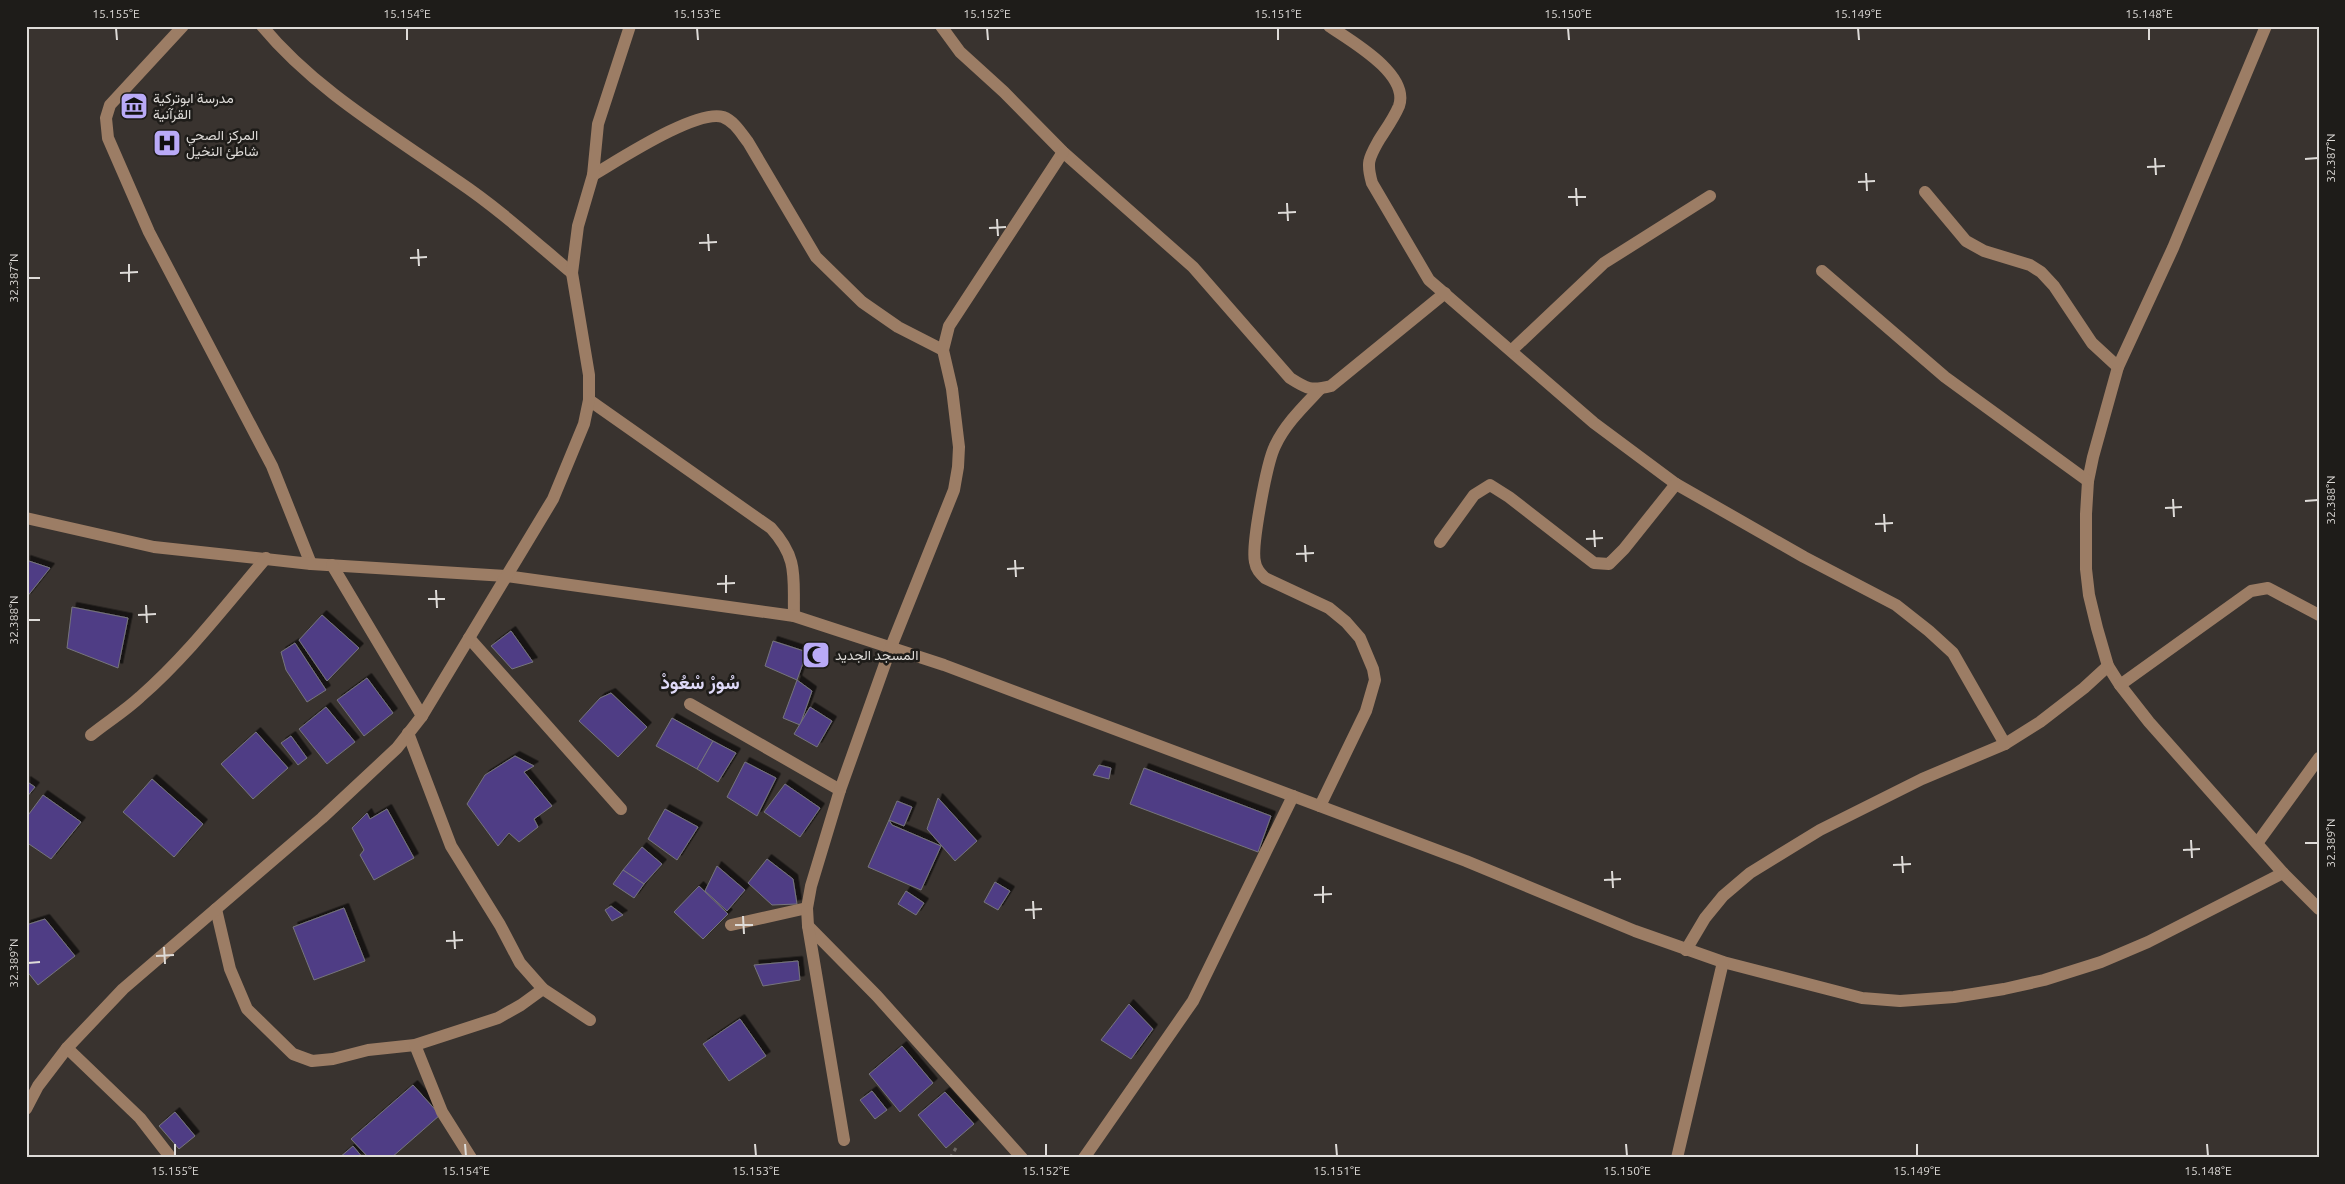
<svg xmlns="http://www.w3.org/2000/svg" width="2345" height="1184" viewBox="0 0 2345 1184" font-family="Ubuntu,Vazirmatn,sans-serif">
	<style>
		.building { fill: #503e85; stroke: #76757c; filter: url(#shadow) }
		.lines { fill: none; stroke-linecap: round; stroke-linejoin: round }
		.path { stroke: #6b6662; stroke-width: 3; stroke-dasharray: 4 4; stroke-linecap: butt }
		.minor { stroke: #9c7d65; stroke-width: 12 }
		.ticks { fill: none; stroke: #dedbd8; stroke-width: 2 }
		.labels { text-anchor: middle; stroke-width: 5; stroke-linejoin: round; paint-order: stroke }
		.poi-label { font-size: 14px; fill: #dedbd8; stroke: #1e1c19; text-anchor: start }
		.district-label { font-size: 19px; font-weight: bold; fill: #dfdaf8; stroke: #1e1c19 }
		.neatline { fill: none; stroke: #dedbd8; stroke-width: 2 }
		.ticks-label { font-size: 12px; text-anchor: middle; fill: #dedbd8 }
	</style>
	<defs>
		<filter id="shadow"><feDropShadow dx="4.5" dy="-4.5" stdDeviation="0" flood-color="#0009"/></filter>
	</defs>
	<rect width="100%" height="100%" fill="#39332f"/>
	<g class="building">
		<path d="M26,560L50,568L26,598Z"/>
		<path d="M72,607L128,618L118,668L67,648Z"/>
		<path d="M322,615L359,648L327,681L299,640Z"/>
		<path d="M511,631L533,662L512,669L491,646Z"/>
		<path d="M773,641L807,652L797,680L765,666Z"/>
		<path d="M295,643L326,690L307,702L286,670L281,652Z"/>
		<path d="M367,678L393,713L364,736L337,700Z"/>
		<path d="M797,680L812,691L800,725L783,718Z"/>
		<path d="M611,693L647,727L618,757L579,721L600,698Z"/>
		<path d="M326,707L355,742L327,764L299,729Z"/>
		<path d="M810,707L832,721L817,747L794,734Z"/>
		<path d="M672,718L713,741L697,769L656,746Z"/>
		<path d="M256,732L288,768L253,799L221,764Z"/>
		<path d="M291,736L307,758L298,765L281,743Z"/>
		<path d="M713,741L736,753L718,782L697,769Z"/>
		<path d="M515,756L534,766L524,772L552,806L534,819L538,827L519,842L509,833L498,846L467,804L485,775Z"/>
		<path d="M745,762L776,778L757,816L727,797Z"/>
		<path d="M1099,765L1111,768L1109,779L1093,775Z"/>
		<path d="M1144,768L1271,816L1258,852L1130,804Z"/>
		<path d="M152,779L203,824L174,857L123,812Z"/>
		<path d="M26,781L35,787L26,798Z"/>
		<path d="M785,784L820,808L800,837L764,812Z"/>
		<path d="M43,795L81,822L51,859L26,842V818Z"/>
		<path d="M938,798L977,841L955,861L927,829Z"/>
		<path d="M897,801L912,807L904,826L889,820Z"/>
		<path d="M387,809L414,858L374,880L360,855L364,850L352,828L367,813L370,819Z"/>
		<path d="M665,809L698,827L677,860L648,839Z"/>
		<path d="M889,820L892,825L941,846L921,890L868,867Z"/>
		<path d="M642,847L662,864L644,884L623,870Z"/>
		<path d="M767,859L793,879L797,904L772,905L748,883Z"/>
		<path d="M717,866L745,890L727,911L705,891Z"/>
		<path d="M623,870L644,884L634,898L613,884Z"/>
		<path d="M995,882L1010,891L998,910L984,902Z"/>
		<path d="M699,886L728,914L703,939L674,912Z"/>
		<path d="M906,891L924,903L916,915L898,904Z"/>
		<path d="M611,906L623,915L612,921L605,910Z"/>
		<path d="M344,908L365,961L314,980L293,927Z"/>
		<path d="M45,919L75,956L38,985L26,970V925Z"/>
		<path d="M798,961L800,980L763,986L754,965Z"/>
		<path d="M1129,1004L1153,1029L1131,1059L1101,1040Z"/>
		<path d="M740,1019L766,1056L729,1081L703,1044Z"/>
		<path d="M902,1046L933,1083L900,1112L869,1074Z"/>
		<path d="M413,1085L440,1115L391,1158H369L351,1139Z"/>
		<path d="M872,1091L887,1110L875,1119L860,1100Z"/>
		<path d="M945,1092L974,1124L946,1148L918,1115Z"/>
		<path d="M175,1112L195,1136L179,1149L159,1126Z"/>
		<path d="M353,1146L363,1158H339Z"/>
	</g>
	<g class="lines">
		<path class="path" d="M950,1158L956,1148"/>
		<g class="minor">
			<path d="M183,26L110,105L106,118L108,138L149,232L272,466L311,564"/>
			<path d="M262,26C316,91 391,134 459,182C499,209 535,242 572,273"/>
			<path d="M941,26L960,52L1004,92L1063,152L1193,267L1290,378C1307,389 1311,391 1331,386L1445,293"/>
			<path d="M1329,26C1351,41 1410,74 1399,106C1394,118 1386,129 1379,140C1369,158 1366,162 1372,183L1429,280L1594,423L1676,484L1804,557L1896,605L1929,631L1953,653L2005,744"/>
			<path d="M2266,26L2173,248L2118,367L2093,457L2088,481L2086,514V569L2089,595L2097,628L2108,666L2120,685L2149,722L2283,873L2319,909"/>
			<path d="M593,175C619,160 696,109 723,117C734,121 741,133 748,142L816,257L862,302L898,327L943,350"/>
			<path d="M1925,192L1966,241L1984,251L2030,265L2041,272L2054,286L2092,343L2118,367"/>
			<path d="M1822,271L1945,377L2088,481"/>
			<path d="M1512,350L1604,263L1710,196"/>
			<path d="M1320,389C1304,406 1285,424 1275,446C1267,462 1251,546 1255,562C1256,569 1260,573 1265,578L1329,608L1346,622L1360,638L1373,669L1375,680L1366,711L1320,806"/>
			<path d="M589,400L771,528C799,559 793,577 794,616"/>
			<path d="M26,518L154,547L311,564L506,576L794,616L944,665L1466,861L1635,931L1723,962L1862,998L1900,1001L1954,997L2004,989L2044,980L2101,962L2148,942L2283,873"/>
			<path d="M1440,542L1474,495L1490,485L1509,497L1594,563L1609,564L1624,549L1676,484"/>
			<path d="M332,565L422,716"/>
			<path d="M469,638L621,809"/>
			<path d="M2120,685L2251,591L2268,588L2319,615"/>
			<path d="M690,704L840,790"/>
			<path d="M408,733L451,846L500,925L520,963L543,989L590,1020"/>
			<path d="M91,735C107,722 125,711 140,697C187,656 225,606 266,558"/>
			<path d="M2258,842L2319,758"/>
			<path d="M216,909L230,969L247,1009L293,1054L312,1061L333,1059L368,1050L415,1045L498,1018L521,1005L543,989"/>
			<path d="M731,925L807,908"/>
			<path d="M808,926L877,996L1022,1158"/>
			<path d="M1686,950L1705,918L1723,896L1750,873L1820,830L1922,779L2005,744L2040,722L2084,688L2108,666"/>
			<path d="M415,1045L442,1112L471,1158"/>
			<path d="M67,1048L140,1118L171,1158"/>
			<path d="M26,1109L38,1086L67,1048L123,989L322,818L397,748L422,716L553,499L584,424L589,400V375L572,273L578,226L593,175L598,124L630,26"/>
			<path d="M844,1140L808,926L807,908L811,886L840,790L891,647L954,490L958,467L959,447L952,389L943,350L949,326L1063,152"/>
			<path d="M1084,1158L1193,1001L1293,796"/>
			<path d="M1677,1158L1723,962"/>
		</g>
	</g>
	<path class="ticks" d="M116,28L117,40M407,28V40M697,28L698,40M987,28L988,40M1278,28V40M1568,28L1569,40M1858,28L1859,40M2149,28V40M2155,158L2156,175M2305,159L2318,158M2147,167L2165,166M1866,173L1867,191M1858,182L1875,181M1576,188L1577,206M1568,197H1586M1287,203L1288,221M1278,213L1296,212M997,219L998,236M989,228L1006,227M708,234L709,251M699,243L717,242M418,249L419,266M410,258L427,257M129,264V282M120,273L138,272M28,278H40M2173,499L2174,517M2305,501L2318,500M2165,508L2182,507M1884,514L1885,532M1875,524L1893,523M1594,530L1595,547M1586,539L1603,538M1305,545L1306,562M1296,554L1314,553M1015,560L1016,577M1007,569L1024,568M726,575V593M717,584L735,583M436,590L437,608M428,599H445M146,605L147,623M138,615L156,614M28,620H40M2191,840L2192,858M2305,843H2318M2183,850L2200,849M1902,856L1903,873M1893,865L1911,864M1612,871L1613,888M1604,880L1621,879M1323,886V903M1314,895L1332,894M1033,901L1034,919M1025,910L1042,909M743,916L744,934M735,925H753M454,931L455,949M446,941L463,940M164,947L165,964M156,956L174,955M28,963L40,962M175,1144V1156M465,1144L466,1156M755,1144L756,1156M1046,1144V1156M1336,1144L1337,1156M1626,1144L1627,1156M1917,1144V1156M2207,1144L2208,1156"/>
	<defs>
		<symbol id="museum-square" viewBox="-11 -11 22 22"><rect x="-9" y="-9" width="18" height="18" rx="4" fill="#b9aaf7" stroke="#1e1c19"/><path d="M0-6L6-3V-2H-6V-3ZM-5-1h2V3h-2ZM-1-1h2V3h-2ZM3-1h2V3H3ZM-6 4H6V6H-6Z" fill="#111"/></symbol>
		<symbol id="hospital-square" viewBox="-11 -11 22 22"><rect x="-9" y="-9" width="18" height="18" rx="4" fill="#b9aaf7" stroke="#1e1c19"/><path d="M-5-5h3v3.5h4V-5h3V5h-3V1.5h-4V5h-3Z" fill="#111"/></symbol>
		<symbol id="mosque-square" viewBox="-11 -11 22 22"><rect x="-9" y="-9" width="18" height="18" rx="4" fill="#b9aaf7" stroke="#1e1c19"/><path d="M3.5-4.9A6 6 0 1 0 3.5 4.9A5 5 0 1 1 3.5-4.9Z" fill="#111"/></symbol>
	</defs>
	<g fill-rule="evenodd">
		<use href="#museum-square" x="118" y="90" width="32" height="32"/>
		<use href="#hospital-square" x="151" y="127" width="32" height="32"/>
		<use href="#mosque-square" x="800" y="639" width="32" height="32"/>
	</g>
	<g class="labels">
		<g class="poi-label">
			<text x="153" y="103">مدرسة ابوتركية<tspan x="153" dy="16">القرآنية</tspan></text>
			<text x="186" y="140">المركز الصحي<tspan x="186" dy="16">شاطئ النخيل</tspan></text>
			<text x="835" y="660">المسجد الجديد</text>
		</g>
		<g class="district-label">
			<text x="700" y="689">سُورْ سْعُودْ</text>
		</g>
	</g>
	<rect width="2345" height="1184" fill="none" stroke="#1e1c19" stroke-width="55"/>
	<rect x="28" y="28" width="2290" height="1128" class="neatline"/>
	<g class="ticks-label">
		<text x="116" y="18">15.155°E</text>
		<text x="407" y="18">15.154°E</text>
		<text x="697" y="18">15.153°E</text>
		<text x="987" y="18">15.152°E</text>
		<text x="1278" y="18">15.151°E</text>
		<text x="1568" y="18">15.150°E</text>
		<text x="1858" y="18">15.149°E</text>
		<text x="2149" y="18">15.148°E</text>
		<text transform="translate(2331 158) rotate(-90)" y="4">32.387°N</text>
		<text transform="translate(14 278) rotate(-90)" y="4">32.387°N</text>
		<text transform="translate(2331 500) rotate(-90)" y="4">32.388°N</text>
		<text transform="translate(14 620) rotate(-90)" y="4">32.388°N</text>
		<text transform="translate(2331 843) rotate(-90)" y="4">32.389°N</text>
		<text transform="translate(14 963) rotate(-90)" y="4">32.389°N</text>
		<text x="175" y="1175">15.155°E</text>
		<text x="466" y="1175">15.154°E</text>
		<text x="756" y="1175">15.153°E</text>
		<text x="1046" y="1175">15.152°E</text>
		<text x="1337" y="1175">15.151°E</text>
		<text x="1627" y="1175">15.150°E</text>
		<text x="1917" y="1175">15.149°E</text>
		<text x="2208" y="1175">15.148°E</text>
	</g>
</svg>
